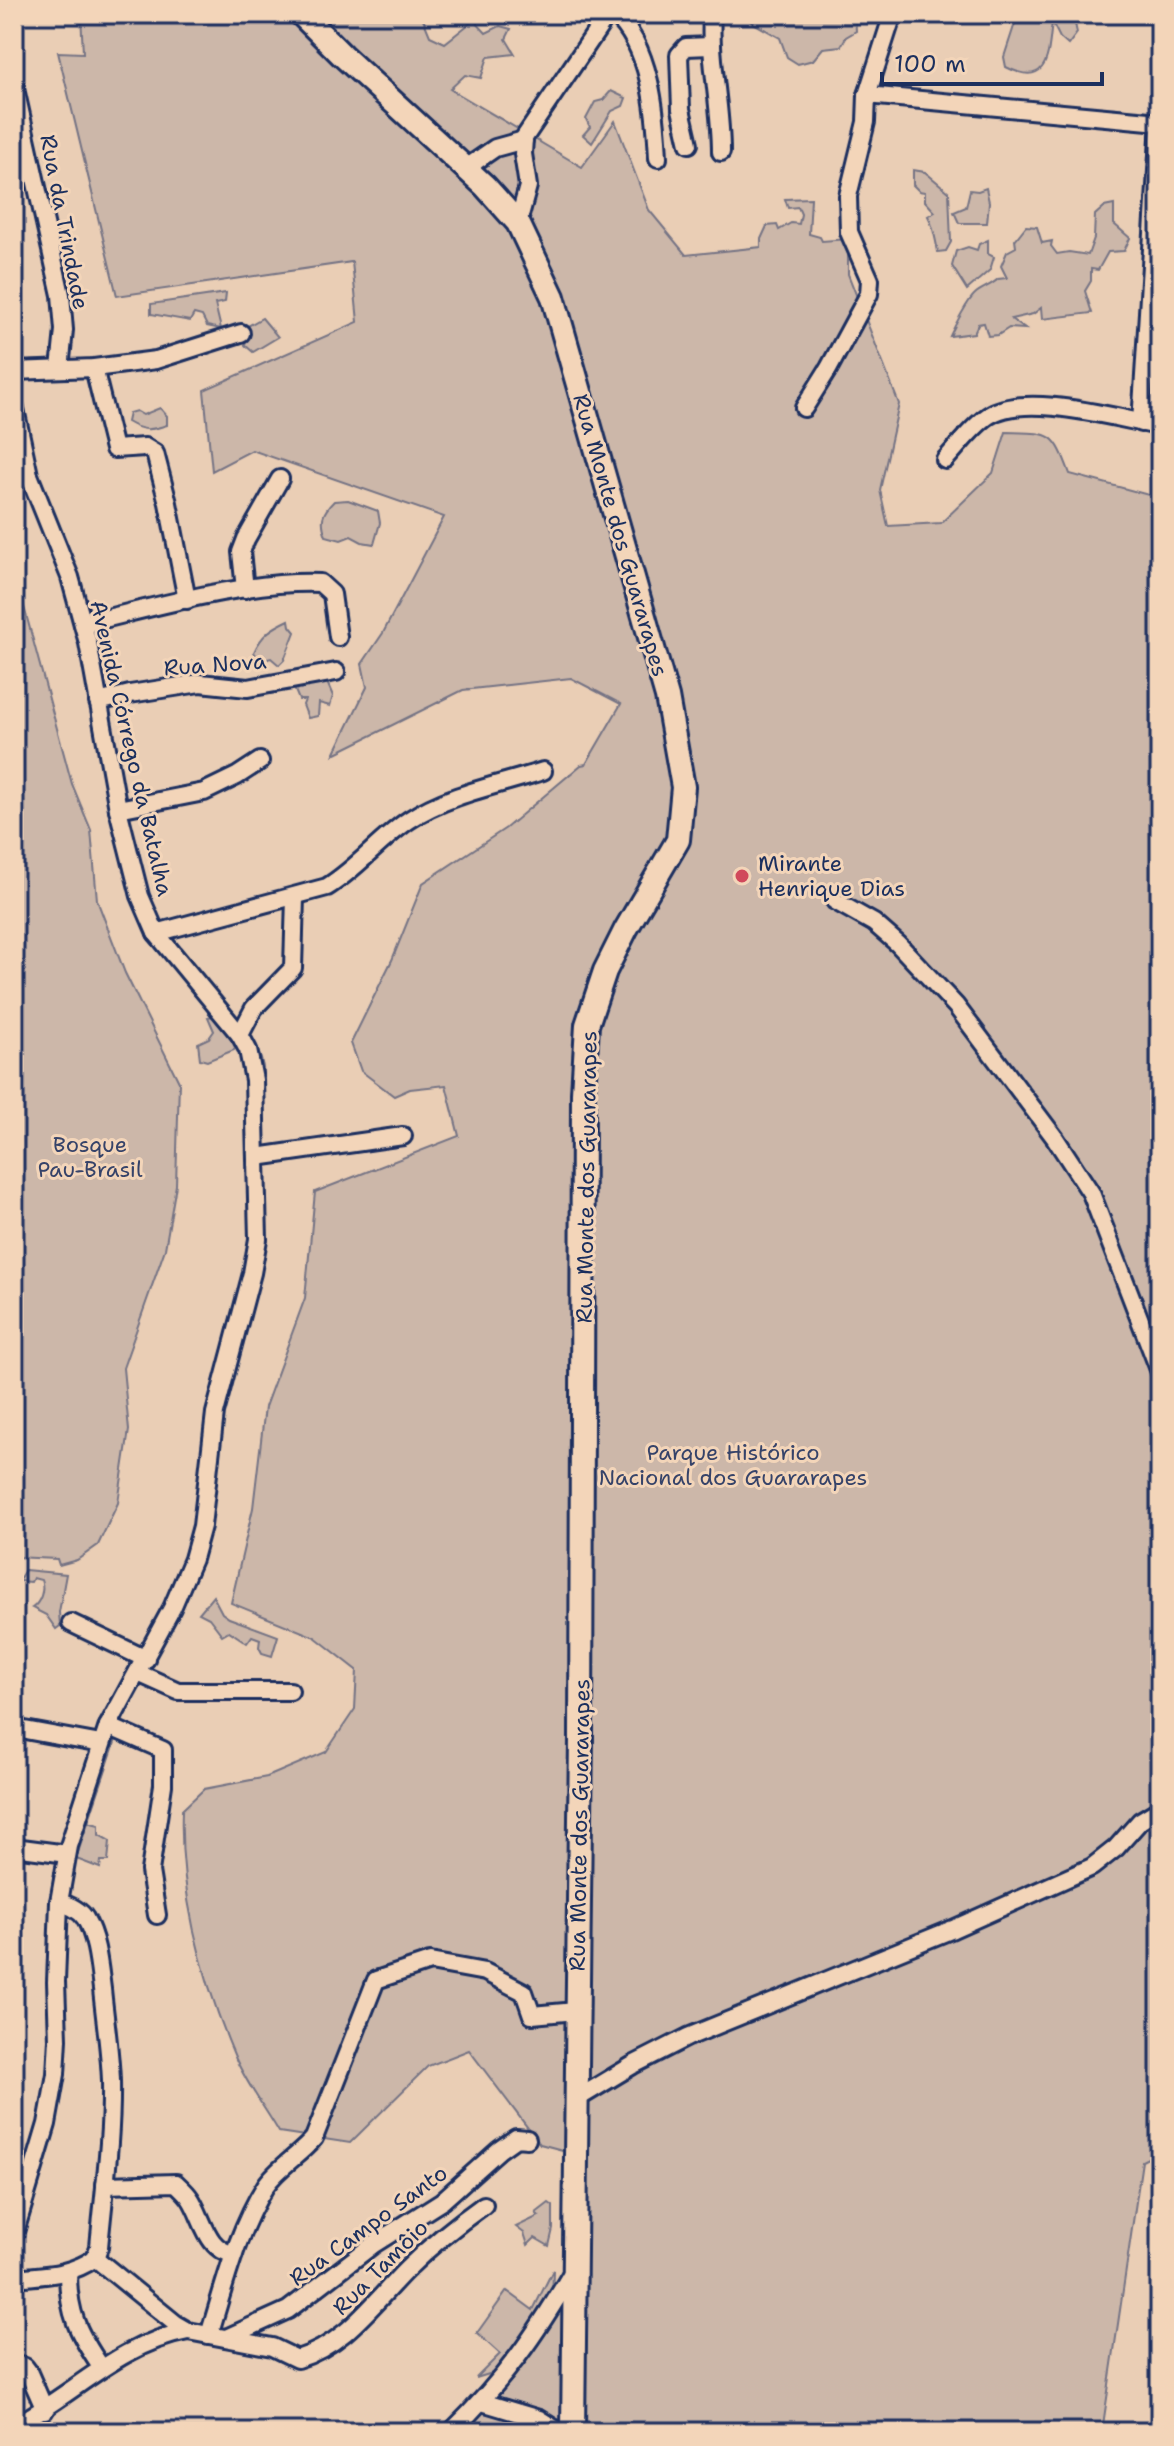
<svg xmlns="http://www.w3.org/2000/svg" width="1174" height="2446" viewBox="0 0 1174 2446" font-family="'Shantell Sans',sans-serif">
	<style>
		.green { fill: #ccb7a9; stroke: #747384; stroke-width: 2 }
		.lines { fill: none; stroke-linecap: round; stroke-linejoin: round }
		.stream { stroke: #6d6d80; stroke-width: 4 }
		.minor-casing { stroke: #1b2f5e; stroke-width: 22 }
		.major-casing { stroke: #1b2f5e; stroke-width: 28 }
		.minor { stroke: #f3d5b9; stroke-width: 16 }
		.major { stroke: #f3d5b9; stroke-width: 22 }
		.poi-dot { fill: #d1495b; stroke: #f3d5b9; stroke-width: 3 }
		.labels { text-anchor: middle; stroke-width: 6; stroke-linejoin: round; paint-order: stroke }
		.street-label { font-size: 22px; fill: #1b2f5e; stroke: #f3d5b9 }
		.poi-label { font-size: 22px; fill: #1b2f5e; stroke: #f3d5b9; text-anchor: start }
		.park-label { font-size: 22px; fill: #364369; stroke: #f3d5b9 }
	</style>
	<rect width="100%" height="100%" fill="#eaceb5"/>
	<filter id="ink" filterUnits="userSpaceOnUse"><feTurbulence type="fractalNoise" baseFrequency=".0125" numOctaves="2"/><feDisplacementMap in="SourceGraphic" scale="16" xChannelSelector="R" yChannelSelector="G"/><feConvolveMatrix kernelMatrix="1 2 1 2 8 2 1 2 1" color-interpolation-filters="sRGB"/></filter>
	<g filter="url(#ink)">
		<g class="green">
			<path d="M81,14H421L430,36L445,43L474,20L486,33L500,26L511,29L506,39L515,54L488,57L481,78L465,75L450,89L582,167L615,121L649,210L686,255L761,247V239L767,226L777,225L779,230L791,223L799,224L801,214L798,207L788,208L785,199L811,198L809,234L820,237L822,241L848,239V274L899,404L880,490L888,526L941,523L993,473L1006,432C1051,433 1054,430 1070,474L1160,498V2152L1142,2161L1102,2432H446L499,2371L476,2378L500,2354L477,2333L507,2291L533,2310L553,2270L552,2306L576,2265L574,2153L540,2144L469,2050L428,2066L350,2143L279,2132C265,2108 246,2083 235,2057C203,1981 179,1893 182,1810L204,1789L267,1777L326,1752L355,1709L357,1670L315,1637L231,1603L253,1508L265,1407L305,1298L315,1192L459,1136L446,1085L410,1089L394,1096L361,1071L351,1043L392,960L423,883L506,828L581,765L586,764L621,704L571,678L463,690L334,754L367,687L362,664L383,633L444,517L252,450L212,471L204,390L358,322L352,262L117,296L58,52L83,53Z"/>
			<path d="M753,14H855L856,31L846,37L841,46L823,48L813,60L798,64L787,57L780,38L750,21Z"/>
			<path d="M1018,14H1027L1033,19L1041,14H1073L1077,33L1068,45L1060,38L1052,22C1048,53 1050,89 1006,67L1004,57Z"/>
			<path d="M611,91L626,98L623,106L612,111L592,143L583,135L590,127L586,119L595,102L603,100Z"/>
			<path d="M913,170L925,172L949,192L951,242L946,251L938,252C936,241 933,225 928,216L935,212L925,201V192L919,191L913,185Z"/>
			<path d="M986,188L989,202L987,223H959L954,212L966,207L970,190L978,191Z"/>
			<path d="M1114,205V224L1130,238L1124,251L1108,252L1098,270L1091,269V281L1085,291L1092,313L1042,319L1041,308L1033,314L1011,319L1025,329L1009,328L998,335L988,336L984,323L978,324L974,333L950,336C954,327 968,300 975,294C981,288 991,286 998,279L1007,278L1001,266L1007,252L1016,247L1015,240L1026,226L1037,227L1042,243L1052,241L1051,246L1057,254L1069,252L1088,255L1094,238L1095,215L1104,207Z"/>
			<path d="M988,240V254L994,257L990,270L967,290L952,266L956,251L968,247L977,250L979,244Z"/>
			<path d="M226,293L225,302L215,304L221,329L207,326L202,316L194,314L190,321L151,314V304Z"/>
			<path d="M262,318L278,337L253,352L245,345L248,326Z"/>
			<path d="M160,408L167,416V425C150,431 142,431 127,422L129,413L136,411L143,415Z"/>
			<path d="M348,500L378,511L380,523L374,544L362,542L351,536L341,540L326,536C320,520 322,513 334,501Z"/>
			<path d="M14,583L23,603L72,784L91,830L97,900L125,973L179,1082L176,1185L165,1249L123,1368L129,1430L118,1503L98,1545L77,1560L59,1565L57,1559L14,1557Z"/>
			<path d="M289,620L290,626L295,632L284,660L279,665L271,658L260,661L254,652C262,634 272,628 289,620Z"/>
			<path d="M326,680L333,696L330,706L319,703L318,716L308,718L303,705L305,700H299L294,688Z"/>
			<path d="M217,1015L237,1041L234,1050L207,1061L200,1059L198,1043L209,1038L214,1031L208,1017Z"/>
			<path d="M25,1570L66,1574L59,1612L60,1626L56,1629L46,1615L32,1608C40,1603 45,1590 41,1580L33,1578L31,1582L18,1581Z"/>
			<path d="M213,1596L222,1613L229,1618L278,1636L272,1656L262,1653L259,1647L260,1639L252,1636L247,1643L229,1631L222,1635L209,1618L199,1613Z"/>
			<path d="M83,1821L99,1825V1835L110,1841L108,1861H101L100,1868L71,1857Z"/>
			<path d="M549,2203L553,2206V2229L549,2246L535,2238L528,2245L524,2233L516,2227L539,2216L536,2213Z"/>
		</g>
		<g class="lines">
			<g class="stream">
				<path d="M14,18L31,14"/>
				<path d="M15,384L17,401"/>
				<path d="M254,1046C266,1065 263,1086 262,1107"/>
				<path d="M259,1276L263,1253"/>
				<path d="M152,1662L162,1641"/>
				<path d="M119,1728L127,1706"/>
				<path d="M73,1864L116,1736"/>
				<path d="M14,2251L18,2239"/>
			</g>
			<defs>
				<g id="minor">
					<path d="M614,14C650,45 656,112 658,158"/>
					<path d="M712,14C709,60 721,105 721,152"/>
					<path d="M14,84L61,295L64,330L60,369"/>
					<path d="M867,95L1160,122"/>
					<path d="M689,144L681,109L679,55L686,47L710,46"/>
					<path d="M466,168L495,148L524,140"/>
					<path d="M518,223L528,186L523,154L524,138L608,14"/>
					<path d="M94,368L114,449L145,447L155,453L168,503L187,600"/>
					<path d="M14,371L94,368L156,360L241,333"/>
					<path d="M14,404L29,475L70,577L88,643L118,809L140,896L156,933L240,1035L248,1050L254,1080L258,1239L252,1273L215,1413L202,1526L193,1559L172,1608L108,1726L69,1846L59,1902L56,1982L58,2039L56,2074L47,2124L14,2235"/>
					<path d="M804,408L829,368L869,294L870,280L849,232L848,196L866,122L867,95L893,14"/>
					<path d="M1141,423L1160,123"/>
					<path d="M945,460C958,446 972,427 988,416C1023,391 1119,419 1160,426"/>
					<path d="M245,589L241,552L246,539L280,479"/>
					<path d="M83,624C155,607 247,580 320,583L332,594L338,637"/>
					<path d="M98,702L130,694L200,683L248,688L336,672"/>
					<path d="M118,809L204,792L237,776L260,761"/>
					<path d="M835,901L874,923L898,944L956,1006L1055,1138L1091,1193L1160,1372"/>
					<path d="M156,933L327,887C358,868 379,840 409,820C448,794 499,785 543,771"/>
					<path d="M240,1035L254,1008L293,968L295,897"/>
					<path d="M257,1157L403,1136"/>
					<path d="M71,1623L146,1659"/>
					<path d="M138,1673L178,1691H290"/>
					<path d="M108,1726L163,1750V1785L150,1871L157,1915"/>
					<path d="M14,1728L101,1744"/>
					<path d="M14,1847L67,1854"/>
					<path d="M59,1902C69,1905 79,1909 85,1918C97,1938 99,1966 102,1989C105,2020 110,2051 111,2081C112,2136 104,2192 99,2247L95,2258"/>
					<path d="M575,2100L633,2065L688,2037L953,1929L1092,1867L1116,1848L1140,1821L1160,1809"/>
					<path d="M105,2185L176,2183C181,2188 186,2192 190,2198C203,2217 206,2251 234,2254"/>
					<path d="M95,2258L176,2324L188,2331L272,2347L297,2359C345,2345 373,2303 407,2269C431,2245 456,2225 484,2205"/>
					<path d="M68,2272C68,2314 78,2333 101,2367"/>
					<path d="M14,2278C43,2275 70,2276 95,2258"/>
					<path d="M209,2335C225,2284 237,2231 266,2185C278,2167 300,2155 314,2138L376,1980L430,1962L485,1972L524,1992L532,2015L576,2011"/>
					<path d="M226,2338L288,2310L374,2244L442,2201L499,2150L516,2138L527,2139"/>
					<path d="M14,2363L25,2367L28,2371L45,2410"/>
					<path d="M482,2402L539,2419L560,2432"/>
					<path d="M14,2426C75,2394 118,2344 188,2331"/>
					<path d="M451,2432C505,2379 535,2336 573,2271"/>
				</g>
				<path id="major" d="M301,14L342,55L485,186L518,223L553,297L667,697L683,787L678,840L626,929L605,971L587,1025L583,1093C581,1308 583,1524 581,1739C579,1970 574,2201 573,2432"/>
			</defs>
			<use href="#minor" class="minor-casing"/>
			<use href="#major" class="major-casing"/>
			<use href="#minor" class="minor"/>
			<use href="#major" class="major"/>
		</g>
	</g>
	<circle class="poi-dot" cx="742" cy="876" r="8"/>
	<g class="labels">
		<g class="street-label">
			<text transform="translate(65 222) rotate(79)" y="8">Rua da Trindade</text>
			<text transform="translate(621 535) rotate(74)" y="8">Rua Monte dos Guararapes</text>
			<text transform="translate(215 664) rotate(-4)" y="8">Rua Nova</text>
			<text transform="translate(132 748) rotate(77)" y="8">Avenida Córrego da Batalha</text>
			<text transform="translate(586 1177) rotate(-89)" y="8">Rua Monte dos Guararapes</text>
			<text transform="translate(579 1825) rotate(-89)" y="8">Rua Monte dos Guararapes</text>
			<text transform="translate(368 2225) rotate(-36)" y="8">Rua Campo Santo</text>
			<text transform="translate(380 2267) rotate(-45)" y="8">Rua Tamôio</text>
		</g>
		<g class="poi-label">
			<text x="758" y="871">Mirante<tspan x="758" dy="25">Henrique Dias</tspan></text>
		</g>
		<g class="park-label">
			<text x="90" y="1152">Bosque<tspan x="90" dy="25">Pau-Brasil</tspan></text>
			<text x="733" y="1460">Parque Histórico<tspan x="733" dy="25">Nacional dos Guararapes</tspan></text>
		</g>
	</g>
	<rect width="1174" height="2446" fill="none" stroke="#f3d5b9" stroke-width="48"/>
	<rect x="24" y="24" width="1126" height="2398" fill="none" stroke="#1b2f5e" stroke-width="3" filter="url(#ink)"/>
	<path d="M882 72v12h220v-12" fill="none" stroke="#1b2f5e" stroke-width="4"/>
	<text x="894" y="72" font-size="24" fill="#1b2f5e" stroke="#f3d5b9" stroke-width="6" paint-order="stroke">100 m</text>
</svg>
